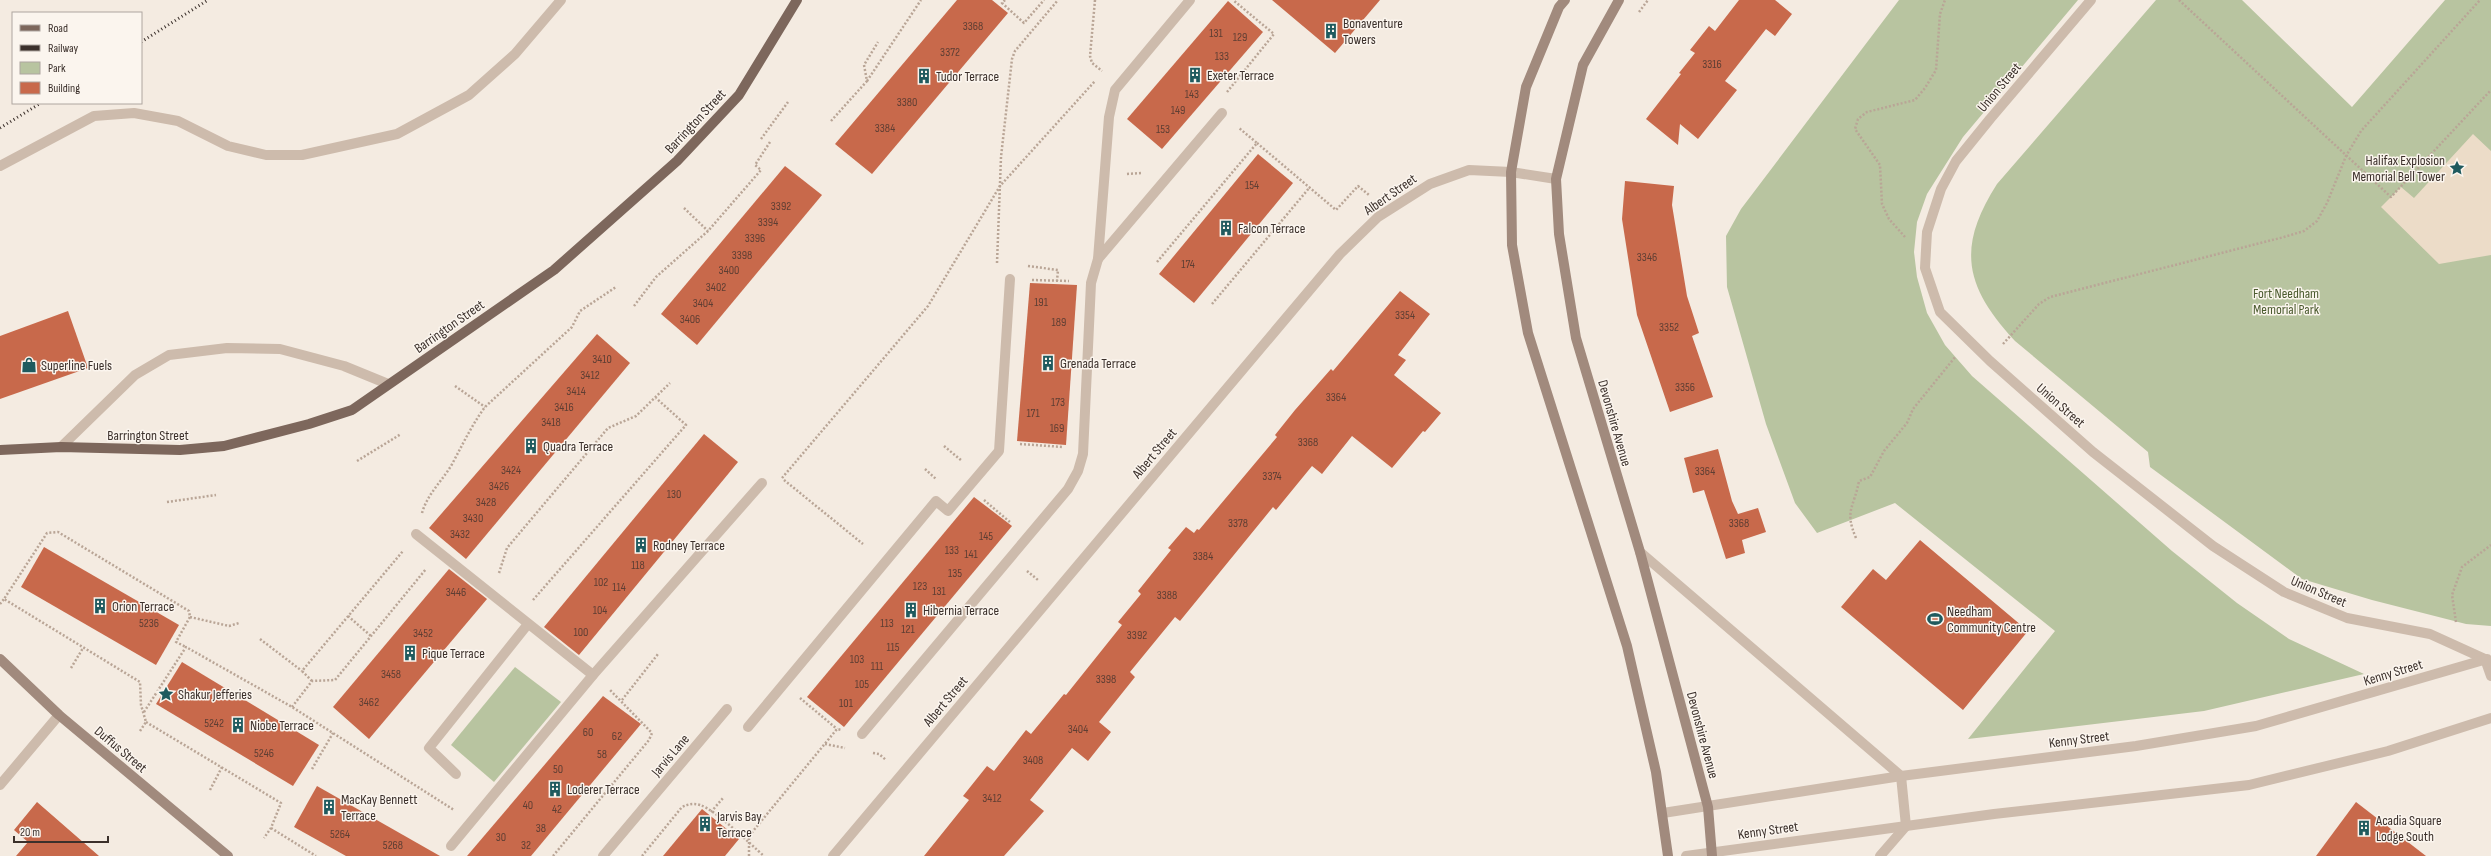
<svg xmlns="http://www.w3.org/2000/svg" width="2491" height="856" viewBox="0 0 2491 856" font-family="'Sofia Sans Condensed',sans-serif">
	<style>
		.green { fill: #b8c4a0 }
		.plaza { fill: #ecdcc8 }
		.building { fill: #c8694b }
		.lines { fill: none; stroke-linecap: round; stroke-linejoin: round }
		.path { stroke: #b9a596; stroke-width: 2.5; stroke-dasharray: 2 2; stroke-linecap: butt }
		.lane { stroke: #cdbbac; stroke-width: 10 }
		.street { stroke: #cdbbac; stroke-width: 10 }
		.secondary { stroke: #a18a7d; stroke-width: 10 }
		.primary { stroke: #7d675c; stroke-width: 10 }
		.rail { stroke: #3b302b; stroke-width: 3; stroke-dasharray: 1 3; stroke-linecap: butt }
		.labels { text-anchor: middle; stroke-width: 3; stroke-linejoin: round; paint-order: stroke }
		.number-label { font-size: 12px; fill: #5e3e33 }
		.poi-label { font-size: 14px; fill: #3b302b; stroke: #fbf5ee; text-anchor: start }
		.street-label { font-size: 14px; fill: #3b302b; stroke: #fbf5ee }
		.park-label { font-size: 14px; fill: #4a5a2e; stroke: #fbf5ee }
	</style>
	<rect width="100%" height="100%" fill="#f4ebe1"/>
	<g class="green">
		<path d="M1899,0H2078L1963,137L1927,194L1917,222L1914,252L1917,277L1927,313L1945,345L1972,376L2172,551L2237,603L2289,639L2364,674L2204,711L1968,739L2055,631L1895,503L1817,533L1795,503L1766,424L1727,287L1726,236L1741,209Z"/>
		<path d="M2156,0H2242L2352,107L2445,0H2491V626L2466,624L2372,600L2302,579L2150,467L2148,452L2015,341C1965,287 1956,248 1997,184Z"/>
		<path d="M515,667L561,702L494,782L451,745Z"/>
	</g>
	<path class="plaza" d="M2473,134L2491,151V255L2439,264L2381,207L2401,187L2414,198Z"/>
	<g class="building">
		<path d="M957,0H992L1008,13L872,174L835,144Z"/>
		<path d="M1272,0H1380L1335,53Z"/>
		<path d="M1739,0H1775L1792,14L1775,36L1766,29L1725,81L1737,90L1698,139L1680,124L1678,145L1646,119L1681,74L1679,73L1695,53L1690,50L1709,26L1715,31Z"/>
		<path d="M1228,1L1263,32L1162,149L1127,119Z"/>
		<path d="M1258,154L1293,183L1194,303L1159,274Z"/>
		<path d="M785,166L822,195L697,345L661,314Z"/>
		<path d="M1625,181L1674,186L1672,205L1687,296L1699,333L1692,336L1713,397L1670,412L1637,315L1622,219Z"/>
		<path d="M1030,283L1077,285L1066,445L1017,441Z"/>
		<path d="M1400,291L1430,314L1398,355L1406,360L1394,375L1441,413L1425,432L1423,431L1392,468L1352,436L1322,474L1312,466L1276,510L1273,507L1180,621L1175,617L1130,672L1135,677L1099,722L1111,732L1088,761L1072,748L1030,800L1044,811L1004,856H924L969,800L963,796L987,766L994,771L1026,730L1031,734L1064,694L1066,695L1122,625L1118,622L1141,594L1138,591L1171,550L1168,548L1186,527L1194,533L1197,529L1199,530L1277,437L1275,435L1295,410L1331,369L1333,371Z"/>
		<path d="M68,311L88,368L0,399V336Z"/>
		<path d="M597,334L630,363L466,559L429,528Z"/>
		<path d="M704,434L738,462L579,655L544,627Z"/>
		<path d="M1718,449L1732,501L1738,514L1758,508L1766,532L1742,540L1745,553L1726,559L1704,490L1693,493L1684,458Z"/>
		<path d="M974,497L1012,526L844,727L807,697Z"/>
		<path d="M1920,540L2028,631L1963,710L1841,607L1873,569L1886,580Z"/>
		<path d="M44,547L179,625L156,665L21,587Z"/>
		<path d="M449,569L487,599L369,739L333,707Z"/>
		<path d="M182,662L319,745L293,786L156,704Z"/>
		<path d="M603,696L641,724L531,856H467Z"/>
		<path d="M317,786L440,856H346L294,827Z"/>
		<path d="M37,802L99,856H16L28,842L14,830Z"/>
		<path d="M2356,802L2426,856H2316Z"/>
		<path d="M702,809L739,839L725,856H663Z"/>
	</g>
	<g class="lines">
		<g class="path">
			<path d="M1005,0L1002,3L1024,23L1044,0"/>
			<path d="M1095,0L1090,56L1092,63L1102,71"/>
			<path d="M2179,0L2391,197L2491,90"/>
			<path d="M1639,12L1648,0"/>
			<path d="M867,81L921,0"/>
			<path d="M1227,92L1274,34L1233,0"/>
			<path d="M831,121L867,81L864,65L878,42"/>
			<path d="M761,139L788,102"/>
			<path d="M1257,143L1336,210L1358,186L1369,195"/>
			<path d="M1127,174L1142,173"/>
			<path d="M684,208L708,231"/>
			<path d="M1905,237L1889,219L1882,204L1880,165L1855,129L1858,119L1867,112L1915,100L1925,88L1936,70L1940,14L1945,0"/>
			<path d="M1157,262L1257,143L1239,128"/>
			<path d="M997,263L1001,157L1012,59L1015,51L1058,0"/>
			<path d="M1028,266L1058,270L1057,281"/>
			<path d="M1032,280L1069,281"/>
			<path d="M1212,304L1310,187"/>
			<path d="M634,306L656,277L708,231L761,170L755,165L770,142"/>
			<path d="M2003,344L2039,304L2050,297L2284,237L2304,231L2317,221L2327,203L2346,156L2361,131L2480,0"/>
			<path d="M455,386L485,407"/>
			<path d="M1020,444L1063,447"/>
			<path d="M944,446L962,461"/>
			<path d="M357,461L401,434"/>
			<path d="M925,469L936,479"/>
			<path d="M782,478L928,306L1000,186L1095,81"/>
			<path d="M784,480L863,544"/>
			<path d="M984,500L1011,523"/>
			<path d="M167,502L216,495"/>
			<path d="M422,513C427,495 441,482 451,466C462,446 471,426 485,407L572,327L580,311L616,287"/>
			<path d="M1856,538C1844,510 1854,508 1859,481L1870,477L1884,451L1907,423L1913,409L1956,356"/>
			<path d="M1027,571L1038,580"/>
			<path d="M499,573L507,548L608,428L636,416L670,383"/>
			<path d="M533,600L686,425L656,398"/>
			<path d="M0,604L4,599"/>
			<path d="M348,616L371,636"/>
			<path d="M190,617L229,626L239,623"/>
			<path d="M2456,622L2452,595L2462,567L2491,545"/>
			<path d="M260,639L302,671"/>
			<path d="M71,668L83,648"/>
			<path d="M312,681L302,671L403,551"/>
			<path d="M800,698L837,729"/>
			<path d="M622,700L658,654"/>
			<path d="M292,707L312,681L335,680L426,569"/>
			<path d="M144,712L186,647L292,707L454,810"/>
			<path d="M146,722L281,803L271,828L264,838"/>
			<path d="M140,731L146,722L141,705L140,682L4,599L47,533L58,532L189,611L190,617L176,642L186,647"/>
			<path d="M825,744L845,748"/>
			<path d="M873,753L879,754L886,760"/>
			<path d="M312,769L333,733"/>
			<path d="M210,790L222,767"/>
			<path d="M711,812L723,798"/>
			<path d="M271,828L316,856"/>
			<path d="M553,856L649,740L652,733L609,689"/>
			<path d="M642,856L682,807C689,804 693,803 700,805C716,810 750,844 764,856"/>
			<path d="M749,856V836L837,729L842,730"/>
		</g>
		<g class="lane">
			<path d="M0,166L94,116L134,113L178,121L228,146L266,155H302L397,134L469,95L515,54L561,0"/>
			<path d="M1098,259L1222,113"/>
			<path d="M61,447L135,375L169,355L227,348L280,349L344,366L388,384"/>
			<path d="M416,534L593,675"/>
			<path d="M1640,552L1901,776"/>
			<path d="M748,727L936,501L948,511L999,451L1010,279"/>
			<path d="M862,734L1068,489L1078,471L1083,454L1091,283L1098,259L1109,117L1115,90L1190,0"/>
			<path d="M456,774L429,748L528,624"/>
			<path d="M451,846L593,675L762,483"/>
			<path d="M603,856L727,709"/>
			<path d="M1880,856L1906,826"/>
		</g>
		<g class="street">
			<path d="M2091,0L1990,119L1956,161L1941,189L1927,232L1925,268L1940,312L1990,361L2093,452L2213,546L2284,592L2347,618L2430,634L2485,659L2491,676"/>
			<path d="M1901,776L1906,826"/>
			<path d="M0,785L59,715"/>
			<path d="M1663,813L1901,776L2136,746L2256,726L2487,659"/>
			<path d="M833,856L1340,254L1378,217L1430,184L1469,170L1511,172L1556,179"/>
			<path d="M1686,856L1994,814L2249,785L2388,751L2491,718"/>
		</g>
		<g class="secondary">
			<path d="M1565,0L1559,7L1526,87L1511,172L1512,245L1528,333L1627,646L1656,772L1668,856"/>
			<path d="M1619,0L1583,65L1556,179L1559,234L1576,338L1640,552L1708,807L1712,856"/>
			<path d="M0,659L59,715L228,856"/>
		</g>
		<path class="primary" d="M0,450L61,447L180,450L224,446L309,424L352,410L554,270L677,161L739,95L797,0"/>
		<g class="rail">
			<path d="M141,42L208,0"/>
			<path d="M0,128L41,103"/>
		</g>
	</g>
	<defs>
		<symbol id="building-bare" viewBox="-9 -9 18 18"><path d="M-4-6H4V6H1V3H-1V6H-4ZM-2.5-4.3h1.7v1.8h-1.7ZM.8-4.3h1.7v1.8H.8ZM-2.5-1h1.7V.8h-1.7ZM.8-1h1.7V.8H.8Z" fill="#1f5a5e" stroke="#fbf5ee" stroke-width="2.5" paint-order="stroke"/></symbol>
		<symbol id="sight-bare" viewBox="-9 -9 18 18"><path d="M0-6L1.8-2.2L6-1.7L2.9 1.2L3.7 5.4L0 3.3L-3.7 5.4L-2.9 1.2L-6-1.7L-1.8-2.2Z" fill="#1f5a5e" stroke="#fbf5ee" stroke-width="2.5" paint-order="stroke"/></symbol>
		<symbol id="shop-bare" viewBox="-9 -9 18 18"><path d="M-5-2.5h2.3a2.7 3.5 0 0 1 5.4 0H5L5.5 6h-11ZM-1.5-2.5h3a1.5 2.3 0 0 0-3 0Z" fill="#1f5a5e" stroke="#fbf5ee" stroke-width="2.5" paint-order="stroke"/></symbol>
		<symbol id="stadium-bare" viewBox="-9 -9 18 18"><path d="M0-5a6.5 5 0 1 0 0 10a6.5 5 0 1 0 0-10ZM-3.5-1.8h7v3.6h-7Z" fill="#1f5a5e" stroke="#fbf5ee" stroke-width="2.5" paint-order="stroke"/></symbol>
	</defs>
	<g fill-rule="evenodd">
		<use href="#building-bare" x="1320" y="20" width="22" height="22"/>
		<use href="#building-bare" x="1184" y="64" width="22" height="22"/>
		<use href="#building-bare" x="913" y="65" width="22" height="22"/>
		<use href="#sight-bare" x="2446" y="157" width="22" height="22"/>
		<use href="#building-bare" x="1215" y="217" width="22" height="22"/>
		<use href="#building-bare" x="1037" y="352" width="22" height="22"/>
		<use href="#shop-bare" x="18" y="354" width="22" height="22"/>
		<use href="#building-bare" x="520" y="435" width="22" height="22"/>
		<use href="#building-bare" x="630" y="534" width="22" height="22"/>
		<use href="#building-bare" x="89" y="595" width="22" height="22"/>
		<use href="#building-bare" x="900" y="599" width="22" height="22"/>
		<use href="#stadium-bare" x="1924" y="608" width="22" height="22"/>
		<use href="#building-bare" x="399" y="642" width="22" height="22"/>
		<use href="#sight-bare" x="155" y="683" width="22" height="22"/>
		<use href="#building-bare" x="227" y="714" width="22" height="22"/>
		<use href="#building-bare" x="544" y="778" width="22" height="22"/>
		<use href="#building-bare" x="318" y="796" width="22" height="22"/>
		<use href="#building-bare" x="694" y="813" width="22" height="22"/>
		<use href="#building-bare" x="2353" y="817" width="22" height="22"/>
	</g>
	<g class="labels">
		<g class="number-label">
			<text x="973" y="30">3368</text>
			<text x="1216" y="37">131</text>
			<text x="1240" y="41">129</text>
			<text x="950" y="56">3372</text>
			<text x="1222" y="60">133</text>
			<text x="1712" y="68">3316</text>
			<text x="1192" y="98">143</text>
			<text x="907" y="106">3380</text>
			<text x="1178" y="114">149</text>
			<text x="885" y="132">3384</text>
			<text x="1163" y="133">153</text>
			<text x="1252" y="189">154</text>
			<text x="781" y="210">3392</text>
			<text x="768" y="226">3394</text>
			<text x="755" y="242">3396</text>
			<text x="742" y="259">3398</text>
			<text x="1647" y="261">3346</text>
			<text x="1188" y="268">174</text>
			<text x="729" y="274">3400</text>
			<text x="716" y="291">3402</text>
			<text x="1041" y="306">191</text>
			<text x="703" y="307">3404</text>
			<text x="1405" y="319">3354</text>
			<text x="690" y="323">3406</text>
			<text x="1059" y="326">189</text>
			<text x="1669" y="331">3352</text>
			<text x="602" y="363">3410</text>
			<text x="590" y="379">3412</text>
			<text x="1685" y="391">3356</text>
			<text x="576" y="395">3414</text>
			<text x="1336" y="401">3364</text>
			<text x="1058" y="406">173</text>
			<text x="564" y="411">3416</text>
			<text x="1033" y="417">171</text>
			<text x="551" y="426">3418</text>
			<text x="1057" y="432">169</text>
			<text x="1308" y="446">3368</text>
			<text x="511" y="474">3424</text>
			<text x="1705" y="475">3364</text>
			<text x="1272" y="480">3374</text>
			<text x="499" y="490">3426</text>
			<text x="674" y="498">130</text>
			<text x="486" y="506">3428</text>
			<text x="473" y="522">3430</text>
			<text x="1238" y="527">3378</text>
			<text x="1739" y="527">3368</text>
			<text x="460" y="538">3432</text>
			<text x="986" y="540">145</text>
			<text x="952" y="554">133</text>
			<text x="971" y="558">141</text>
			<text x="1203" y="560">3384</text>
			<text x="638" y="569">118</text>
			<text x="955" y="577">135</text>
			<text x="601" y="586">102</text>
			<text x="920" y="590">123</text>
			<text x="619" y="591">114</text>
			<text x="939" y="595">131</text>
			<text x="456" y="596">3446</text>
			<text x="1167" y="599">3388</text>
			<text x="600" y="614">104</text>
			<text x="149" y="627">5236</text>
			<text x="887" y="627">113</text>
			<text x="908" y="633">121</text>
			<text x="581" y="636">100</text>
			<text x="423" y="637">3452</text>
			<text x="1137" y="639">3392</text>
			<text x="893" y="651">115</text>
			<text x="857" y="663">103</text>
			<text x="877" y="670">111</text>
			<text x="391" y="678">3458</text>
			<text x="1106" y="683">3398</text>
			<text x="862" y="688">105</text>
			<text x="369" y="706">3462</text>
			<text x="846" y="707">101</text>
			<text x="214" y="727">5242</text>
			<text x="1078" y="733">3404</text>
			<text x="588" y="736">60</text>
			<text x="617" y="740">62</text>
			<text x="264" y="757">5246</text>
			<text x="602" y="758">58</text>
			<text x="1033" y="764">3408</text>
			<text x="558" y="773">50</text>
			<text x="992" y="802">3412</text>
			<text x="528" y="809">40</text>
			<text x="557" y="813">42</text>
			<text x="541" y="832">38</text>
			<text x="340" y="838">5264</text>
			<text x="501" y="841">30</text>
			<text x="393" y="849">5268</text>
			<text x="526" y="849">32</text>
		</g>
		<g class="poi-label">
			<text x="1343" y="28">Bonaventure<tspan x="1343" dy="16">Towers</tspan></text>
			<text x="1207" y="80">Exeter Terrace</text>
			<text x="936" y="81">Tudor Terrace</text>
			<text x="2445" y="165" text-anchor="end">Halifax Explosion<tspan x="2445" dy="16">Memorial Bell Tower</tspan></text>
			<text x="1238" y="233">Falcon Terrace</text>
			<text x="1060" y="368">Grenada Terrace</text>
			<text x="41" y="370">Superline Fuels</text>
			<text x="543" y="451">Quadra Terrace</text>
			<text x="653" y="550">Rodney Terrace</text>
			<text x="112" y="611">Orion Terrace</text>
			<text x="923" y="615">Hibernia Terrace</text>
			<text x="1947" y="616">Needham<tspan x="1947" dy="16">Community Centre</tspan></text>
			<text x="422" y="658">Pique Terrace</text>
			<text x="178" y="699">Shakur Jefferies</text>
			<text x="250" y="730">Niobe Terrace</text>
			<text x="567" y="794">Loderer Terrace</text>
			<text x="341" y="804">MacKay Bennett<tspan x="341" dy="16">Terrace</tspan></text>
			<text x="717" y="821">Jarvis Bay<tspan x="717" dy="16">Terrace</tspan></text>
			<text x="2376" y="825">Acadia Square<tspan x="2376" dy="16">Lodge South</tspan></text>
		</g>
		<g class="street-label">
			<text transform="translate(1999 87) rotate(-50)" y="5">Union Street</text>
			<text transform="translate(695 121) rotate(-47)" y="5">Barrington Street</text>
			<text transform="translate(1390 194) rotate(-35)" y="5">Albert Street</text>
			<text transform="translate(449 326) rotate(-35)" y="5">Barrington Street</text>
			<text transform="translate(2061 405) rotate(41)" y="5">Union Street</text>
			<text transform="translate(1615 423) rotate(74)" y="5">Devonshire Avenue</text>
			<text x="148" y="440">Barrington Street</text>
			<text transform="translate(1154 453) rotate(-50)" y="5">Albert Street</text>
			<text transform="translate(2319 591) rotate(23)" y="5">Union Street</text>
			<text transform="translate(2393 672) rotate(-17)" y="5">Kenny Street</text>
			<text transform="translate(945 701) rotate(-50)" y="5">Albert Street</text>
			<text transform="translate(1703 735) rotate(75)" y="5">Devonshire Avenue</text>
			<text transform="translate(2079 739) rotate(-7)" y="5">Kenny Street</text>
			<text transform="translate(121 749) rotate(40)" y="5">Duffus Street</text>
			<text transform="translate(670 755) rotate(-50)" y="5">Jarvis Lane</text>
			<text transform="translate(1768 830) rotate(-8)" y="5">Kenny Street</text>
		</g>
		<g class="park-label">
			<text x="2286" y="298">Fort Needham<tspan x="2286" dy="16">Memorial Park</tspan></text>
		</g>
	</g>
	<rect x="12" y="12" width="130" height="92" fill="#fbf5ee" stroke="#aea6a0"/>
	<rect x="20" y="25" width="20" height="6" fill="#7d675c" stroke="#aea6a0"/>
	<text x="48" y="32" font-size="12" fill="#3b302b">Road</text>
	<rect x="20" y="45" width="20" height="6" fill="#3b302b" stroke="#aea6a0"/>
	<text x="48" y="52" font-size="12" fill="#3b302b">Railway</text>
	<rect x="20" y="62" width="20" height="12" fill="#b8c4a0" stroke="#aea6a0"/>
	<text x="48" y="72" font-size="12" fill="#3b302b">Park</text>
	<rect x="20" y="82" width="20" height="12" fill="#c8694b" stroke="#aea6a0"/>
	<text x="48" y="92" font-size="12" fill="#3b302b">Building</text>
	<path d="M14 836v6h94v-6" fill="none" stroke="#3b302b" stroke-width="2"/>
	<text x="20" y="836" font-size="12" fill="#3b302b" stroke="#fbf5ee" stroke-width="3" paint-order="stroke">20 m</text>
</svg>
